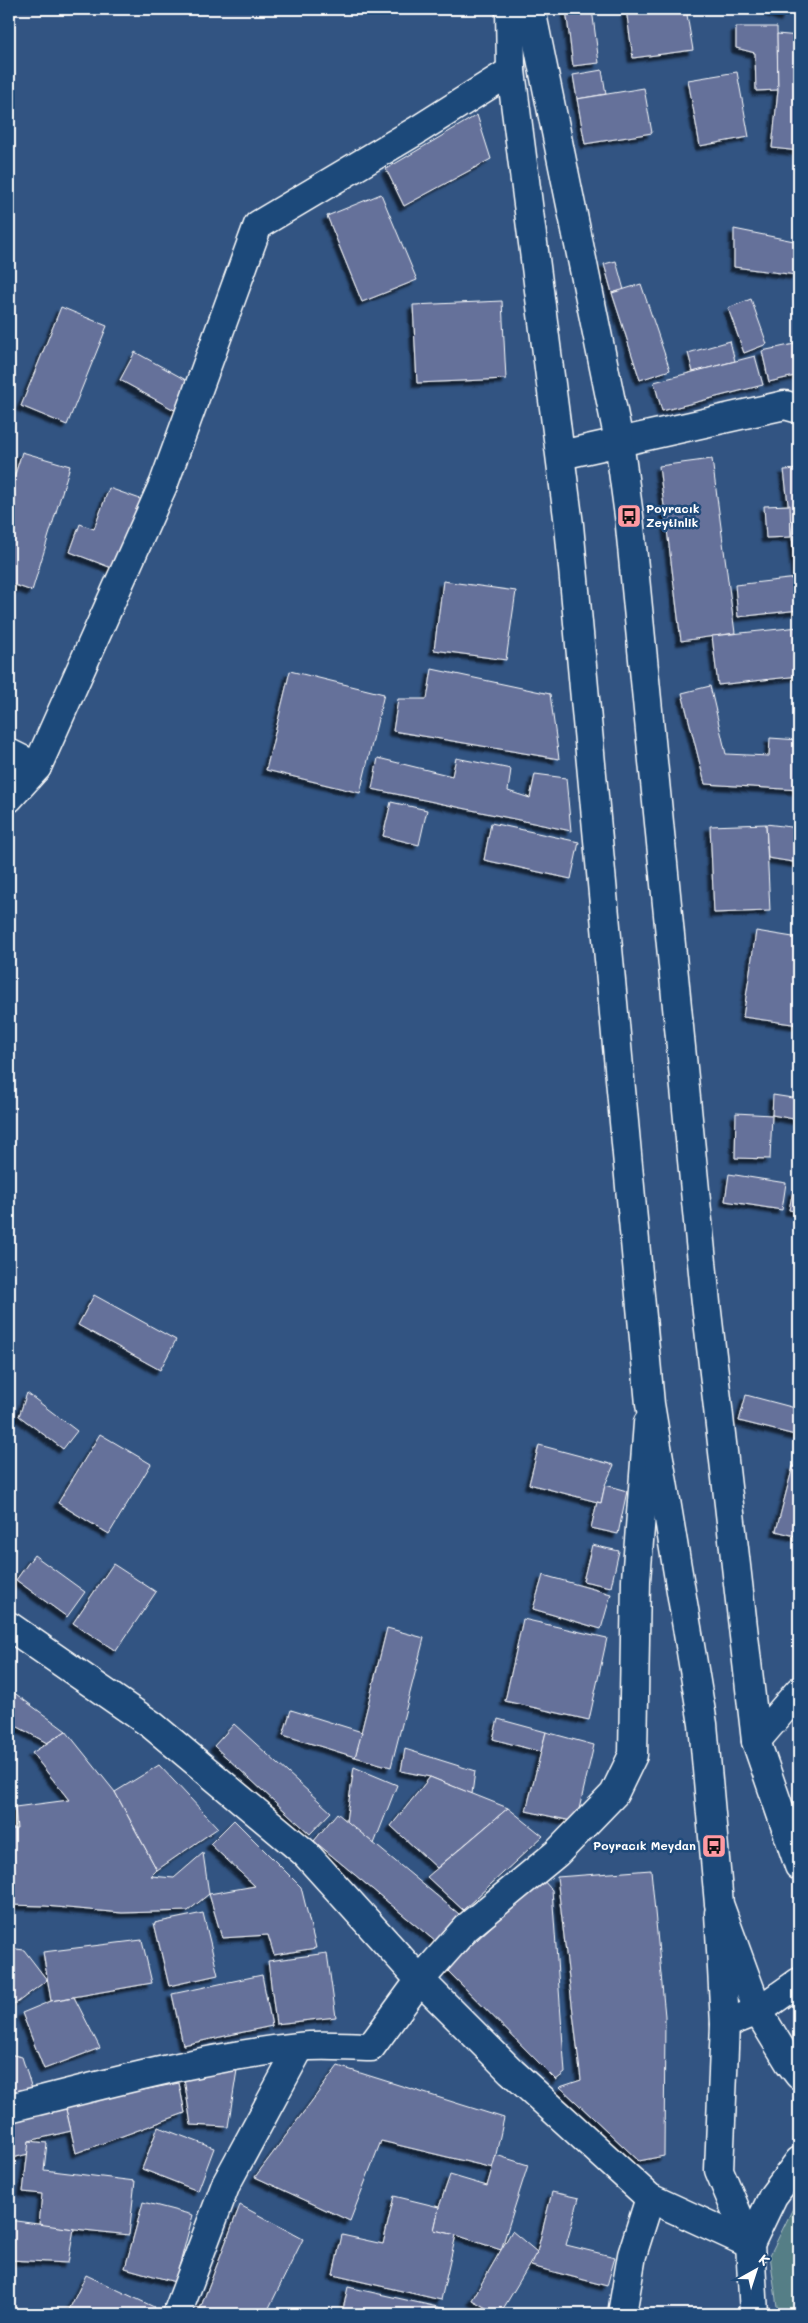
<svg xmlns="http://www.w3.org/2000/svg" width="808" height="2323" viewBox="0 0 808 2323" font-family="Mali,sans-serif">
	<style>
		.green { fill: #547e86; stroke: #aabec2 }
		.building { fill: #65719a; stroke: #fff; filter: url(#shadow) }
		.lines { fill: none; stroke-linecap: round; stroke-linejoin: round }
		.minor-casing { stroke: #fff; stroke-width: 31 }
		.tertiary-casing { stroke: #fff; stroke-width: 31 }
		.secondary-casing { stroke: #fff; stroke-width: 31 }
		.minor { stroke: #1f4a7a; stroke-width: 28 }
		.tertiary { stroke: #1f4a7a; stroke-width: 28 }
		.secondary { stroke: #1f4a7a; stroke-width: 28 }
		.labels { text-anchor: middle; stroke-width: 5; stroke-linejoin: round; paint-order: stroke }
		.poi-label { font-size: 12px; font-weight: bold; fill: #fff; stroke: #1f4a7a; text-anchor: start }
	</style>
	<defs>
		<filter id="shadow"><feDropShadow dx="-4.5" dy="4.5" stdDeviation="1" flood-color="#0009"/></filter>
	</defs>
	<rect width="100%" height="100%" fill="#325482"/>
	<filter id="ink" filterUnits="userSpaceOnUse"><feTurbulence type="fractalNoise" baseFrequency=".02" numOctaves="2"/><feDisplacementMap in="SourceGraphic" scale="10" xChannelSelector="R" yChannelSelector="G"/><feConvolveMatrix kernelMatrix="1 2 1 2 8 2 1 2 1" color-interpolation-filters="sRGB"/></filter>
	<g filter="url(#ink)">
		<path class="green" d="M799,2196V2314H778L770,2255Z"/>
		<g class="building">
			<path d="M566,9H592L599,63L573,66Z"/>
			<path d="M626,9H686L693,50L633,58Z"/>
			<path d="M763,9H788L785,17Z"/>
			<path d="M736,27H777L778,90L756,91L755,53L736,48Z"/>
			<path d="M777,34L799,36V151L772,148L778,90Z"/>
			<path d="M602,70L606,94L577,99L573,75Z"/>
			<path d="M737,72L749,137L700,146L688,80Z"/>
			<path d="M644,88L652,133L585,144L577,99Z"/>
			<path d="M477,115L491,159L404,206L386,169Z"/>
			<path d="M381,194L417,280L362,302L327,216Z"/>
			<path d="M734,229L799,242V267L795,266L796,275L734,267Z"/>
			<path d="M616,261L624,290L612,293L604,264Z"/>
			<path d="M641,284L670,370L640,380L612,293Z"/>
			<path d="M751,299L767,344L744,353L728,308Z"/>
			<path d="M502,301L506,379L417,383L413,305Z"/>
			<path d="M61,307L107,326L67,425L21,406Z"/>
			<path d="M730,341L735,361L693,372L688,353Z"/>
			<path d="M799,343V375L769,382L762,351Z"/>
			<path d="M135,352L193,384L178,412L120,380Z"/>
			<path d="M755,356L763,385L662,411L654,382Z"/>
			<path d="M22,452L70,466L32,591L9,583V494Z"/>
			<path d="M712,459L735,633L681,641L659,466Z"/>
			<path d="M799,469V596L784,470Z"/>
			<path d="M109,488L143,500L117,570L70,552L80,524L94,529Z"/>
			<path d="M790,505L791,537L766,538L764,506Z"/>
			<path d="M797,578L799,610L738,617L735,585Z"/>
			<path d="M443,581L516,591L506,660L434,650Z"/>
			<path d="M799,627V676L718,685L712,636Z"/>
			<path d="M432,669L550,694L559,759L393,731L398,699H427Z"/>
			<path d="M290,671L384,694L360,793L266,770Z"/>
			<path d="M710,686L726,754L769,756L770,738L799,740V790L705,784L682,693Z"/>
			<path d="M378,758L452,776L456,758L511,769L508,791L530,798L535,774L566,778L571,831L372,789Z"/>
			<path d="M391,802L427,810L419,845L383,836Z"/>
			<path d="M491,823L579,842L571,879L484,860Z"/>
			<path d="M766,824L770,911L714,913L710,826Z"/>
			<path d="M766,824L799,828V863L768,858Z"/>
			<path d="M756,931L799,938V1025L743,1017Z"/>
			<path d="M773,1095L799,1099V1120L772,1115Z"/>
			<path d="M736,1113L772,1115L770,1159L735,1158Z"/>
			<path d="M729,1174L786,1183L782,1210L725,1201Z"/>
			<path d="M793,1190L799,1191V1212L789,1210Z"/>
			<path d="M94,1295L176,1340L160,1370L78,1325Z"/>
			<path d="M27,1393L77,1431L63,1449L19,1416Z"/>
			<path d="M746,1395L799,1409V1436L739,1421Z"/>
			<path d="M100,1434L151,1464L109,1534L58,1503Z"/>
			<path d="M539,1445L614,1465L605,1485L601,1503L529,1484Z"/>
			<path d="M793,1466L799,1467V1537L776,1531Z"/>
			<path d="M605,1485L627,1491L618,1534L591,1528L597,1502L601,1503Z"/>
			<path d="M592,1545L619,1551L611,1587L583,1581Z"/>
			<path d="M34,1555L85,1592L67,1617L16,1580Z"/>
			<path d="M113,1564L156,1592L116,1651L73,1623Z"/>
			<path d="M543,1575L611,1594L601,1629L533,1609Z"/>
			<path d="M523,1619L607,1638L589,1720L505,1701Z"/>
			<path d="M387,1628L424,1638L391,1767L355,1757Z"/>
			<path d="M9,1689L66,1731L47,1743L9,1722Z"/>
			<path d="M291,1710L362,1732L355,1757L283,1735Z"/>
			<path d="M498,1719L546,1732L541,1752L493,1739Z"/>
			<path d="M234,1724L331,1812L310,1834L214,1746Z"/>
			<path d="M66,1731L115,1792L157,1870L151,1876L174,1878L203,1853L209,1894L188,1911L122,1913L45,1906L9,1905V1829H17L15,1807L69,1800L32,1753Z"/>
			<path d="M546,1732L594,1745L576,1822L526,1811Z"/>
			<path d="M405,1749L475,1771L472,1794L430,1777L401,1771Z"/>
			<path d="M159,1765L218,1828L157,1870L115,1792Z"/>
			<path d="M354,1767L397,1785L374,1844L346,1821Z"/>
			<path d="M430,1777L508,1808L437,1868L391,1826Z"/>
			<path d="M508,1808L543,1836L463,1910L427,1877Z"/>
			<path d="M337,1813L459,1914L436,1942L314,1841Z"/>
			<path d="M234,1820L301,1887L316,1948L274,1955L268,1935L222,1938L209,1894L255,1886L210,1844Z"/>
			<path d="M651,1870L665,2016L664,2156L639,2161L560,2087L581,2080L557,1877Z"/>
			<path d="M542,1879L552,1890L565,2073L556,2080L446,1969Z"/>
			<path d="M203,1913L218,1975L169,1986L154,1923Z"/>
			<path d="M142,1940L152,1983L51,2001L43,1952Z"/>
			<path d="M9,1948L24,1950L47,1980L14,2005L9,2000Z"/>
			<path d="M327,1953L336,2017L276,2024L268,1961Z"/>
			<path d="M262,1975L272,2026L183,2045L172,1994Z"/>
			<path d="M74,1997L100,2048L44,2069L22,2013L51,2001Z"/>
			<path d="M9,2054L22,2057L33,2092L9,2097Z"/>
			<path d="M338,2066L504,2118L493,2168L381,2141L350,2221L255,2177Z"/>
			<path d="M237,2070L228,2127L191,2125L184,2078Z"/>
			<path d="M179,2083L185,2113L76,2153L65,2105Z"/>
			<path d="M65,2105L71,2131L29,2141L28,2154L9,2159V2118Z"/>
			<path d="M158,2127L214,2148L198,2191L142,2169Z"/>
			<path d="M29,2141L47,2143L44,2170L135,2181L129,2235L39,2225L42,2194L23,2192Z"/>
			<path d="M496,2155L528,2165L501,2250L456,2235L434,2230L439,2207L450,2175L487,2186Z"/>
			<path d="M552,2192L579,2198L566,2245L615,2257L607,2286L531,2266L537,2252Z"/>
			<path d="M394,2196L439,2207L434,2230L456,2235L441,2300L333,2275L342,2235L383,2244Z"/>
			<path d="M143,2202L193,2215L175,2282L125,2268Z"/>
			<path d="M240,2205L303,2239L266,2314H214L200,2309Z"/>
			<path d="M9,2220L74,2229L68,2263L9,2260Z"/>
			<path d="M512,2231L537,2252L500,2314H497L472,2300Z"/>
			<path d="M86,2275L154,2307L150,2314H67Z"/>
			<path d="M348,2287L469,2314H342Z"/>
		</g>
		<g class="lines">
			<defs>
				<g id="minor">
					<path d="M561,455L785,405L799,409"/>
					<path d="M9,753L37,767"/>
					<path d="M756,1741L799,1691"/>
					<path d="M9,2108C103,2085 202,2057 299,2047C322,2044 347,2047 371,2047L420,1980L466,1928L557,1853L614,1794L633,1755L636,1580L648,1423"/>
					<path d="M177,2314L226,2184L300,2047"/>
					<path d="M622,2314L632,2255L650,2198"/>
				</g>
				<g id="tertiary">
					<path d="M9,798L37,767L164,483L258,225L416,131L511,71"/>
					<path d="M9,1626L152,1725L305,1853L420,1980L511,2071L650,2198L750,2244"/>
					<path d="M719,1913L725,2024"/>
					<path d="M750,2244L773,2196L799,2161"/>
					<path d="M754,2314L750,2244L719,2170L725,2024L758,2011L799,1982"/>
				</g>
				<g id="secondary">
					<path d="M510,9L511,71L569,525L650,1404L703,1724L719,1904L758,2011L789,2062L799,2075"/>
					<path d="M531,9L619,441L629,516L706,1303L756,1741L799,1866"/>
				</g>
			</defs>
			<use href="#minor" class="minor-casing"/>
			<use href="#tertiary" class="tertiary-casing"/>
			<use href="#secondary" class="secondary-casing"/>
			<use href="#minor" class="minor"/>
			<use href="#tertiary" class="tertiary"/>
			<use href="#secondary" class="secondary"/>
		</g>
	</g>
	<defs>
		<symbol id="bus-square" viewBox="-11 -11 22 22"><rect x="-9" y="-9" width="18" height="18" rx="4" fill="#ff9aa2" stroke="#1f4a7a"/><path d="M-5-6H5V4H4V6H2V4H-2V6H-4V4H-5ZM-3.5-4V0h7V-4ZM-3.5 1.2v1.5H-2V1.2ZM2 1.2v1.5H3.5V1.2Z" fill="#111"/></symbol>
	</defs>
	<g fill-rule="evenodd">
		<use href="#bus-square" x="615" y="502" width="28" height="28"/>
		<use href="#bus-square" x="700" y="1832" width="28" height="28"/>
	</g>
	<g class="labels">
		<g class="poi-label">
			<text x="646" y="513">Poyracık<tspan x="646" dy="14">Zeytinlik</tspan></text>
			<text x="696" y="1850" text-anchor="end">Poyracık Meydan</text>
		</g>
	</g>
	<rect width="808" height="2323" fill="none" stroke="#1f4a7a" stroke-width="30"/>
	<rect x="15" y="15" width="778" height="2293" fill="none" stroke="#fff" stroke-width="2" filter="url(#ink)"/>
	<g transform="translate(756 2270) rotate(39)" stroke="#1f4a7a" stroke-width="4" paint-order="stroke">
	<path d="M0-4L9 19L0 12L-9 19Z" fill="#ffffff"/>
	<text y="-8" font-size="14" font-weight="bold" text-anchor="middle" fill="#ffffff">K</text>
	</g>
</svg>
